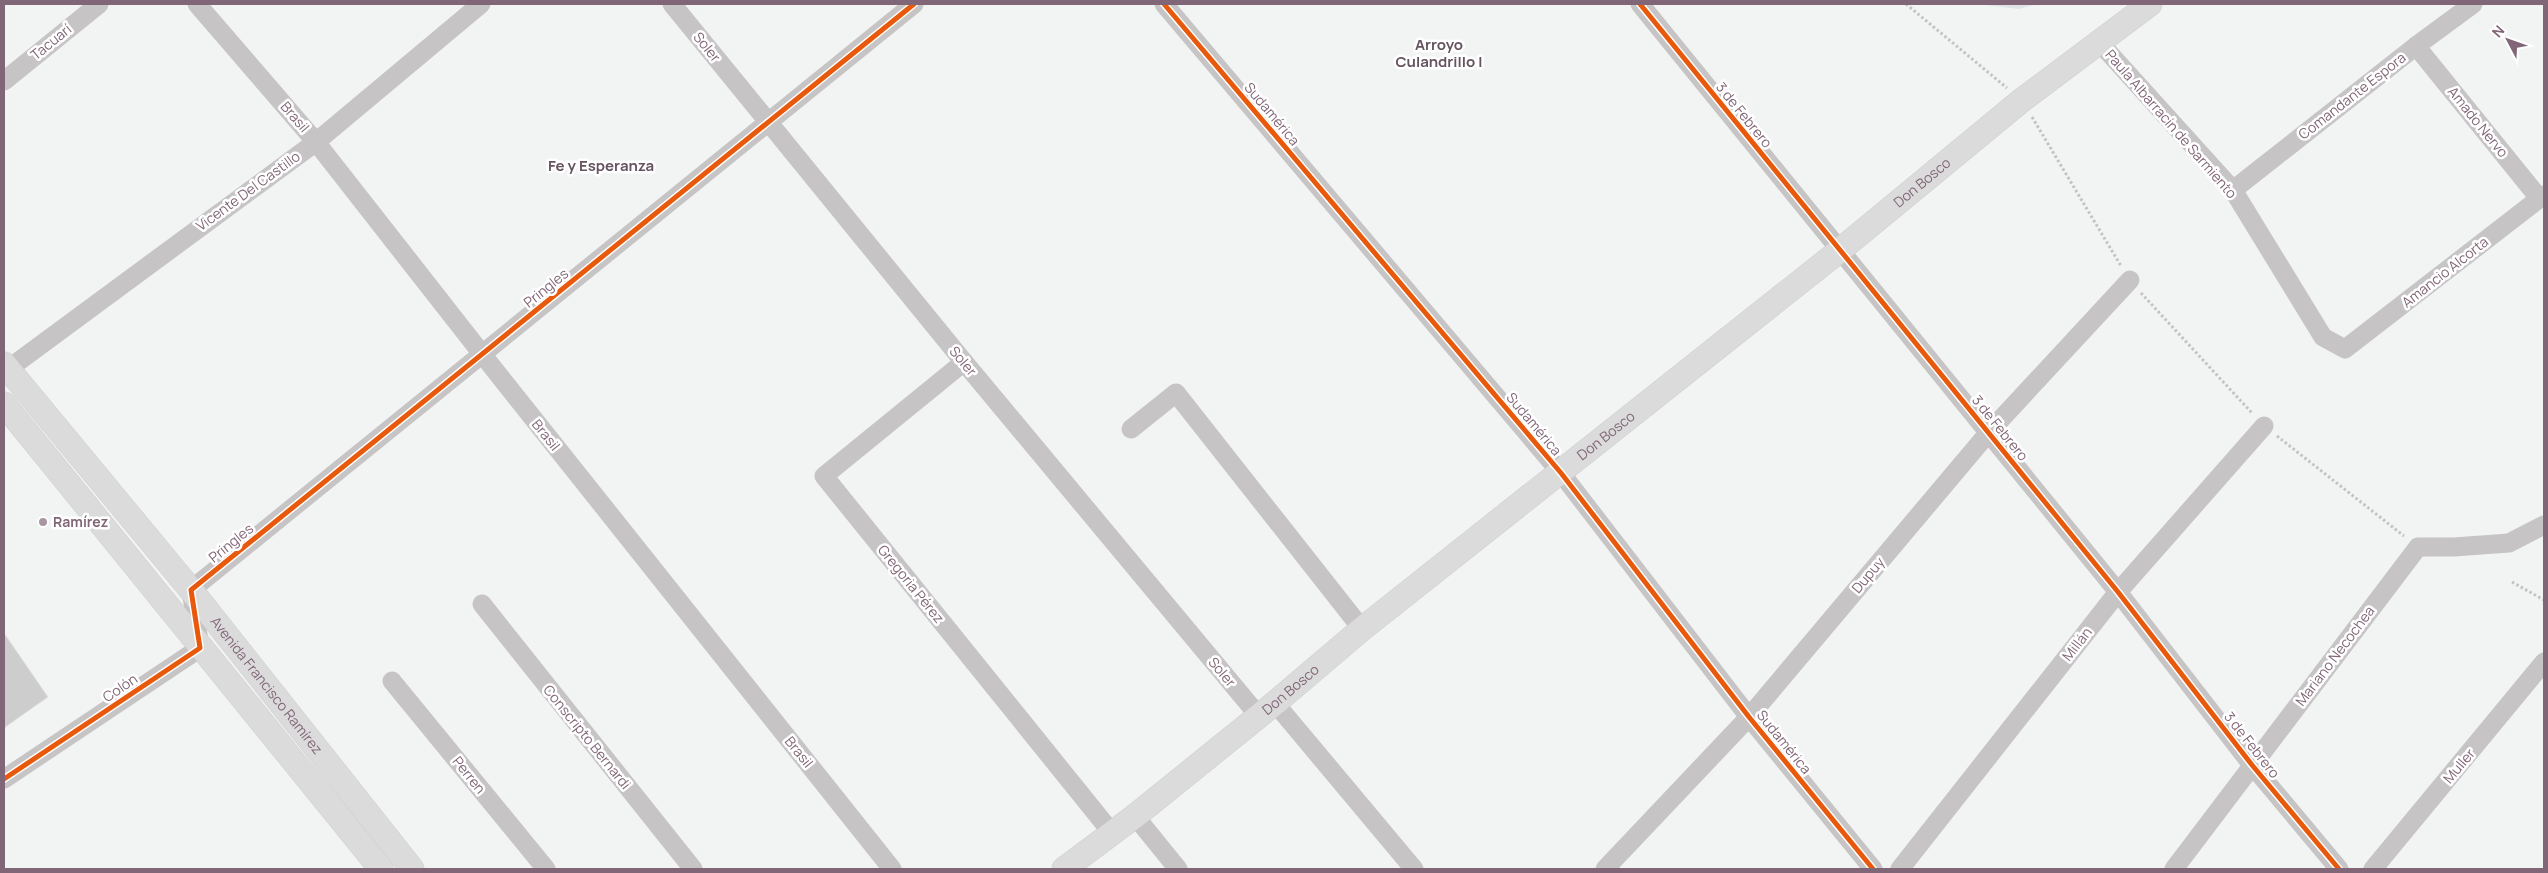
<svg xmlns="http://www.w3.org/2000/svg" width="2548" height="873" viewBox="0 0 2548 873" font-family="Manrope,sans-serif">
	<style>
		.green { fill: #e0e4e6 }
		.building { fill: #cecdce; stroke: #e2e2e2 }
		.lines { fill: none; stroke-linecap: round; stroke-linejoin: round }
		.major-casing { stroke: #cfcecf; stroke-width: 25 }
		.path { stroke: #c4c2c3; stroke-width: 3; stroke-dasharray: 2.5 2.5; stroke-linecap: butt }
		.minor { stroke: #c6c4c5; stroke-width: 19 }
		.major { stroke: #dcdbdc; stroke-width: 24 }
		.cycleway-casing { stroke: #fff; stroke-width: 8 }
		.cycleway { stroke: #e8590c; stroke-width: 5 }
		.poi-dot { fill: #a897a2; stroke: #fff; stroke-width: 2 }
		.labels { text-anchor: middle; stroke-width: 5; stroke-linejoin: round; paint-order: stroke }
		.street-label { font-size: 14px; fill: #806677; stroke: #fff }
		.poi-label { font-size: 14px; font-weight: bold; fill: #806677; stroke: #fff; text-anchor: start }
		.neighbourhood-label { font-size: 15px; font-weight: bold; fill: #65535f; stroke: #fff }
	</style>
	<rect width="100%" height="100%" fill="#f2f3f3"/>
	<path class="green" d="M1977,4H2037L2019,9Z"/>
	<path class="building" d="M4,633L48,697L4,728Z"/>
	<g class="lines">
		<defs>
			<g id="major">
				<path id="s1" d="M4,364L191,590L412,869"/>
				<path d="M4,404L381,869"/>
				<path id="s2" d="M1064,869L1135,816L1275,703L1362,629L1839,251L2022,100L2150,4"/>
			</g>
		</defs>
		<use href="#major" class="major-casing"/>
		<g class="path">
			<path d="M1906,4L2007,88"/>
			<path d="M2032,117L2121,266"/>
			<path d="M2141,293L2252,413"/>
			<path d="M2277,436L2404,536"/>
			<path d="M2512,582L2544,600"/>
		</g>
		<g class="minor">
			<path d="M197,4L316,142L482,354L892,869"/>
			<path d="M672,4L964,362L1258,715"/>
			<path d="M1164,4L1561,473L1749,717L1873,869"/>
			<path d="M1640,4L2118,592L2252,765L2339,869"/>
			<path d="M2100,43L2233,190L2323,337L2345,349L2544,195"/>
			<path d="M2416,46L2539,198"/>
			<path d="M4,81L99,4"/>
			<path d="M2233,190L2416,46L2473,4"/>
			<path d="M964,362L824,476L1112,833"/>
			<path d="M4,372L316,142L481,4"/>
			<path d="M1131,429L1176,393L1362,629"/>
			<path d="M482,604L693,869"/>
			<path d="M392,681L546,869"/>
			<path d="M1275,703L1414,869"/>
			<path d="M4,779L200,648L191,590L914,4"/>
			<path d="M1135,816L1178,869"/>
			<path d="M1605,869L1749,717L1989,432L2130,280"/>
			<path d="M1900,869L2118,592L2264,426"/>
			<path d="M2174,869L2418,547H2454L2509,543L2544,525"/>
			<path d="M2373,869L2544,662"/>
		</g>
		<use href="#major" class="major"/>
		<defs>
			<g id="cycleway">
				<path d="M1164,4L1561,473L1749,717L1873,869"/>
				<path d="M1640,4L2118,592L2252,765L2339,869"/>
				<path d="M4,779L200,648L191,590L914,4"/>
			</g>
		</defs>
		<use href="#cycleway" class="cycleway-casing"/>
		<use href="#cycleway" class="cycleway"/>
	</g>
	<circle class="poi-dot" cx="43" cy="522" r="5"/>
	<g class="labels">
		<g class="street-label">
			<text transform="translate(51 42) rotate(-39)" y="5">Tacuarí</text>
			<text transform="translate(707 47) rotate(51)" y="5">Soler</text>
			<text transform="translate(2352 96) rotate(-38)" y="5">Comandante Espora</text>
			<text transform="translate(1272 114) rotate(50)" y="5">Sudamérica</text>
			<text transform="translate(1744 115) rotate(51)" y="5">3 de Febrero</text>
			<text transform="translate(295 117) rotate(49)" y="5">Brasil</text>
			<text transform="translate(2478 122) rotate(51)" y="5">Amado Nervo</text>
			<text transform="translate(2171 124) rotate(49)" y="5">Paula Albarracín de Sarmiento</text>
			<text dy="5" stroke="none"><textPath href="#s2" startOffset="1099">Don Bosco</textPath></text>
			<text transform="translate(248 191) rotate(-36)" y="5">Vicente Del Castillo</text>
			<text transform="translate(2445 272) rotate(-38)" y="5">Amancio Alcorta</text>
			<text transform="translate(546 288) rotate(-39)" y="5">Pringles</text>
			<text transform="translate(963 361) rotate(50)" y="5">Soler</text>
			<text transform="translate(1534 424) rotate(50)" y="5">Sudamérica</text>
			<text transform="translate(2000 428) rotate(51)" y="5">3 de Febrero</text>
			<text transform="translate(546 435) rotate(51)" y="5">Brasil</text>
			<text dy="5" stroke="none"><textPath href="#s2" startOffset="694">Don Bosco</textPath></text>
			<text transform="translate(231 543) rotate(-39)" y="5">Pringles</text>
			<text transform="translate(1868 575) rotate(-50)" y="5">Dupuy</text>
			<text transform="translate(911 584) rotate(51)" y="5">Gregoria Pérez</text>
			<text transform="translate(2077 644) rotate(-52)" y="5">Millán</text>
			<text transform="translate(2335 656) rotate(-53)" y="5">Mariano Necochea</text>
			<text transform="translate(1222 672) rotate(50)" y="5">Soler</text>
			<text dy="5" stroke="none"><textPath href="#s1" startOffset="415">Avenida Francisco Ramírez</textPath></text>
			<text transform="translate(120 688) rotate(-34)" y="5">Colón</text>
			<text dy="5" stroke="none"><textPath href="#s2" startOffset="289">Don Bosco</textPath></text>
			<text transform="translate(587 737) rotate(51)" y="5">Conscripto Bernardi</text>
			<text transform="translate(1784 742) rotate(51)" y="5">Sudamérica</text>
			<text transform="translate(2252 745) rotate(52)" y="5">3 de Febrero</text>
			<text transform="translate(799 752) rotate(51)" y="5">Brasil</text>
			<text transform="translate(2459 766) rotate(-50)" y="5">Muller</text>
			<text transform="translate(469 775) rotate(51)" y="5">Perren</text>
		</g>
		<g class="poi-label">
			<text x="53" y="527">Ramírez</text>
		</g>
		<g class="neighbourhood-label">
			<text x="1439" y="50">Arroyo<tspan x="1439" dy="17">Culandrillo I</tspan></text>
			<text x="601" y="171">Fe y Esperanza</text>
		</g>
	</g>
	<rect width="2548" height="873" fill="none" stroke="#806677" stroke-width="10"/>
	<g transform="translate(2508 40) rotate(311)" stroke="#ffffff" stroke-width="4" paint-order="stroke">
	<path d="M0-4L9 19L0 12L-9 19Z" fill="#806677"/>
	<text y="-8" font-size="14" font-weight="bold" text-anchor="middle" fill="#806677">N</text>
	</g>
</svg>
